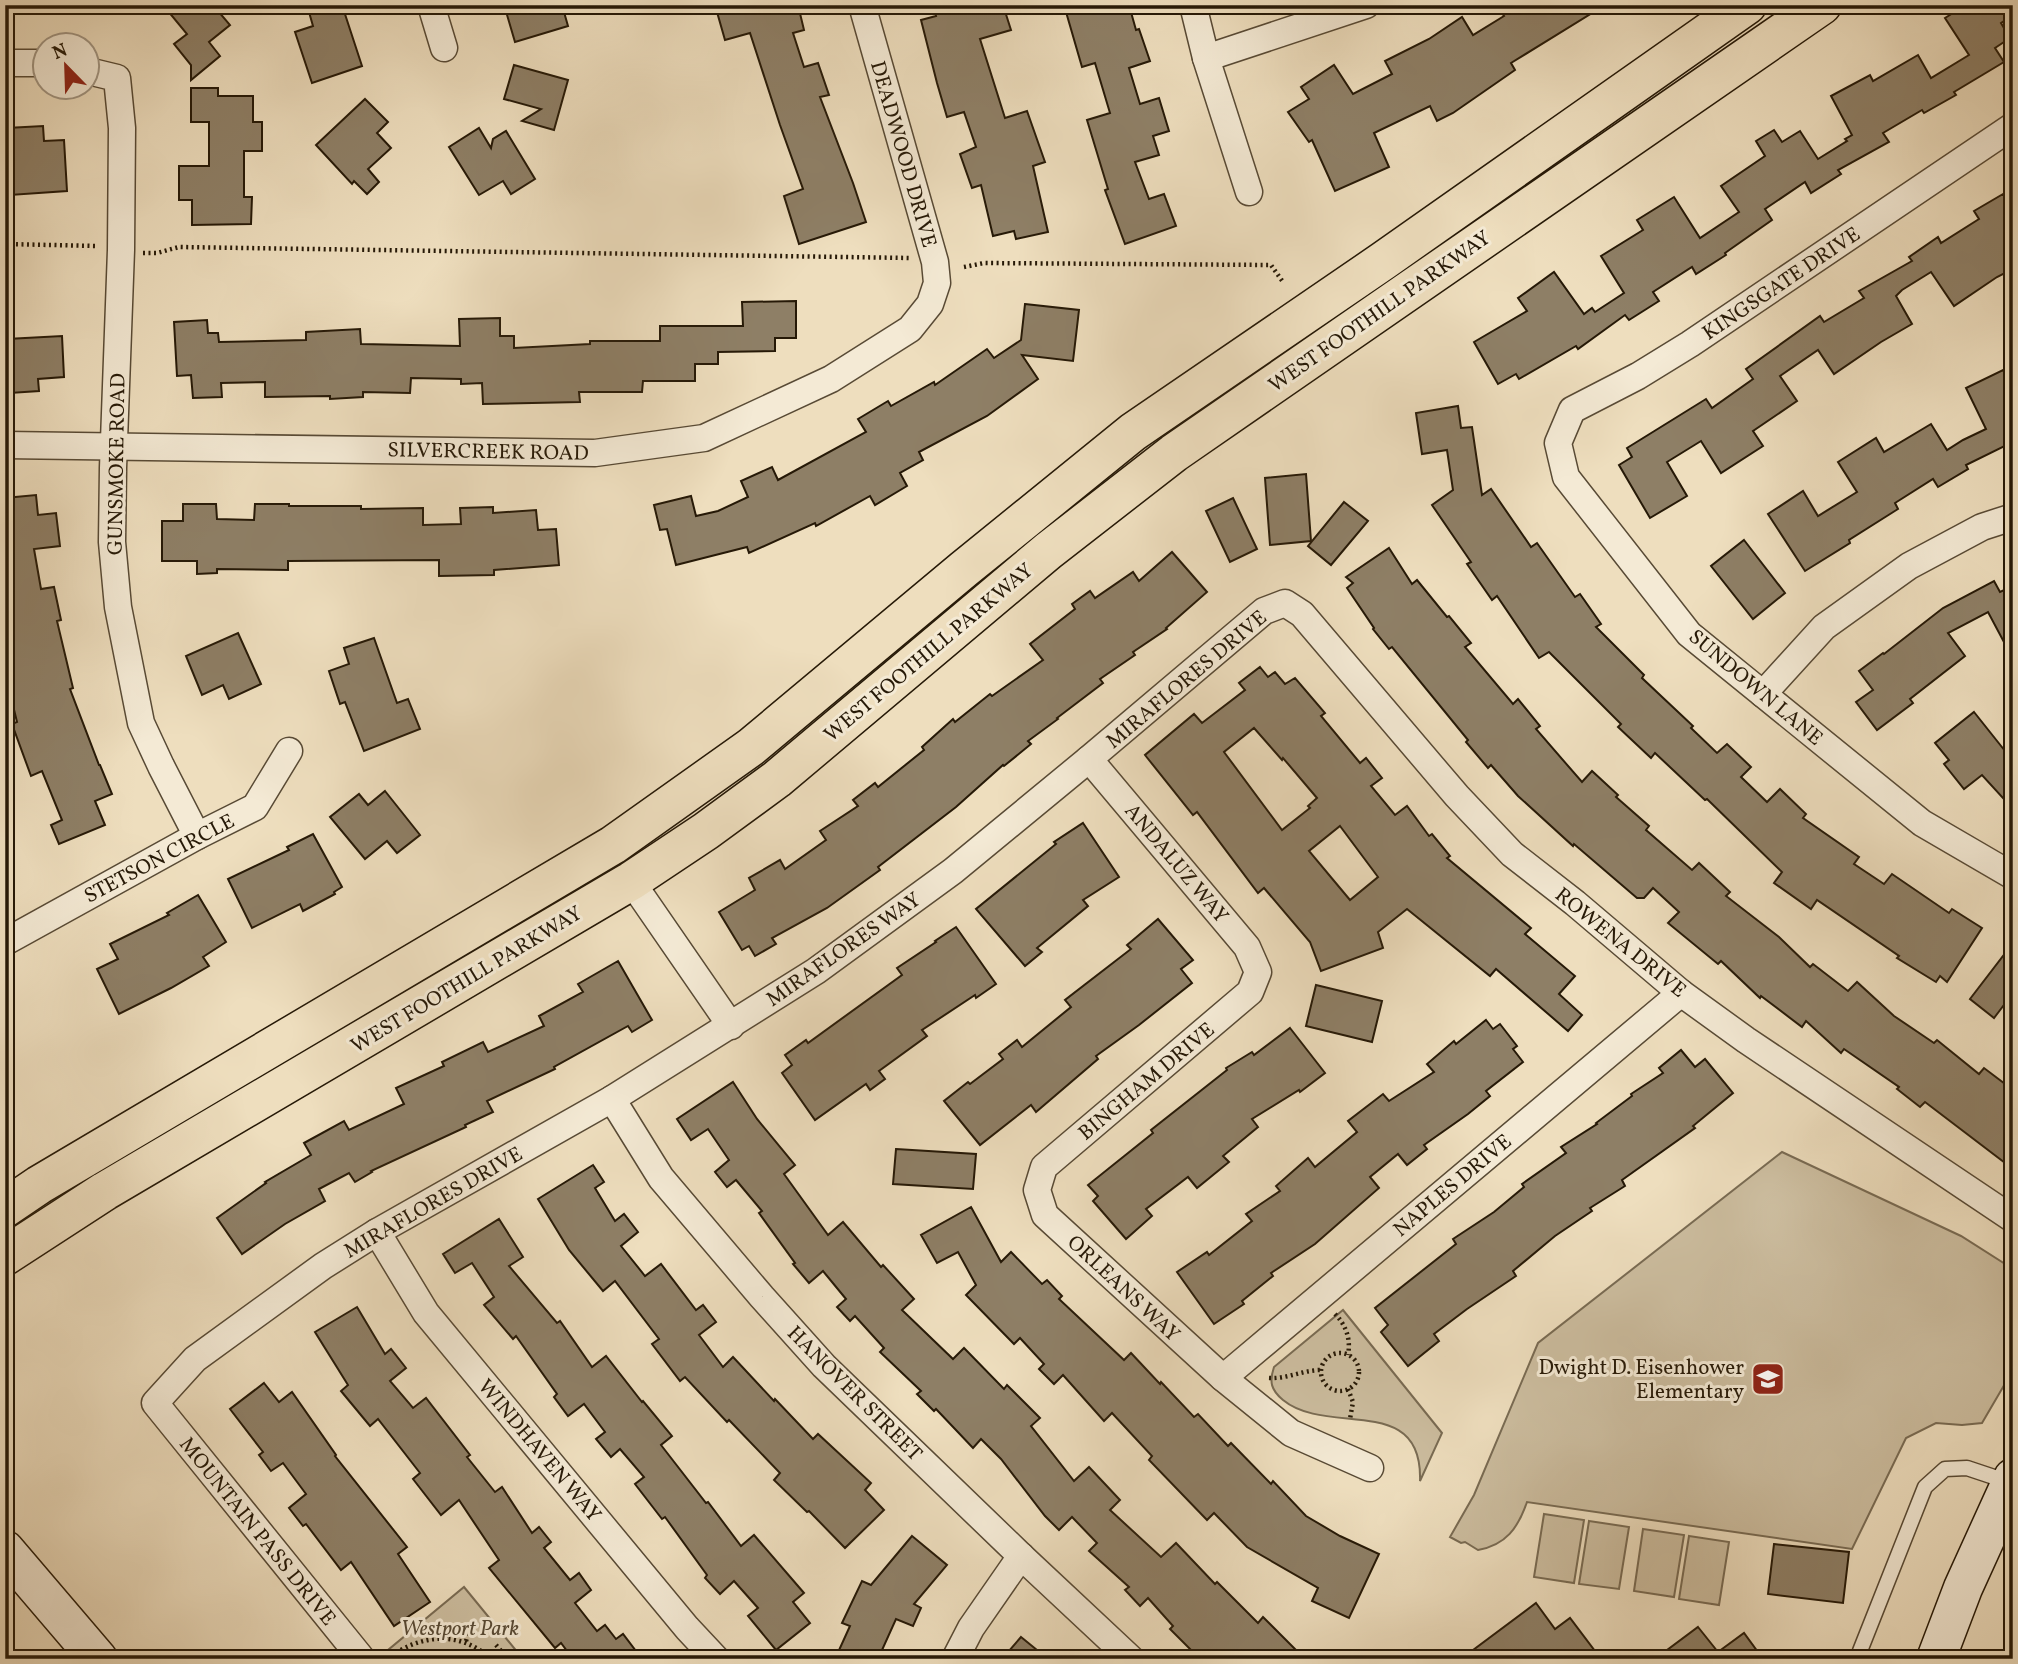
<svg xmlns="http://www.w3.org/2000/svg" width="2018" height="1664" viewBox="0 0 2018 1664" font-family="Vollkorn,serif">
	<style>
		.green { fill: #ccbd9f; stroke: #796b53; stroke-width: 2 }
		.building { fill: #8e7f66; stroke: #261907; stroke-width: 2; fill-rule: evenodd }
		.lines { fill: none; stroke-linecap: round; stroke-linejoin: round }
		.service-casing { stroke: #584a35; stroke-width: 17 }
		.minor-casing { stroke: #584a35; stroke-width: 29 }
		.secondary-casing { stroke: #261907; stroke-width: 41 }
		.primary-casing { stroke: #261907; stroke-width: 41 }
		.path { stroke: #261907; stroke-width: 4.5; stroke-dasharray: 2 3.5; stroke-linecap: butt }
		.service { stroke: #f4ead5; stroke-width: 14 }
		.minor { stroke: #f4ead5; stroke-width: 26 }
		.secondary { stroke: #f4ead5; stroke-width: 38 }
		.primary { stroke: #eedebe; stroke-width: 38 }
		.labels { text-anchor: middle; stroke-width: 6; stroke-linejoin: round; paint-order: stroke }
		.street-label { font-size: 21px; fill: #261907; stroke: #f4ead5 }
		.poi-label { font-size: 21px; fill: #261907; stroke: #f4ead5; text-anchor: end }
		.park-label { font-size: 21px; font-style: italic; fill: #584a35; stroke: #f4ead5 }
	</style>
	<rect width="100%" height="100%" fill="#eedebe"/>
	<filter id="stains"><feTurbulence type="fractalNoise" baseFrequency=".00286" numOctaves="4"/><feColorMatrix values="0 0 0 0 .2 0 0 0 0 .09 0 0 0 0 .02 0 0 0 .5 -.17"/></filter>
	<radialGradient id="worn" r=".72"><stop offset=".6" stop-color="#630" stop-opacity="0"/><stop offset="1" stop-color="#630" stop-opacity=".3"/></radialGradient>
	<g class="green">
		<path d="M1782,1152L1961,1236L2013,1269V1370L1982,1423L1962,1425L1936,1423L1906,1438L1852,1549L1527,1502C1518,1528 1506,1545 1478,1550L1465,1542L1461,1543L1450,1537L1474,1495L1538,1343Z"/>
		<path d="M1343,1310L1442,1433L1420,1481C1423,1392 1328,1437 1283,1400C1271,1390 1269,1382 1274,1367Z"/>
		<path d="M1544,1514L1584,1520L1574,1583L1534,1577Z"/>
		<path d="M1589,1521L1629,1527L1619,1589L1579,1584Z"/>
		<path d="M1643,1529L1684,1535L1674,1597L1634,1591Z"/>
		<path d="M1689,1536L1729,1542L1719,1605L1679,1599Z"/>
		<path d="M464,1587L523,1659H385L382,1655Z"/>
	</g>
	<g class="building">
		<path d="M163,5H213L230,25L209,42L220,56L191,80V65L174,44L187,34Z"/>
		<path d="M307,5H342L362,66L312,83L295,32L313,26Z"/>
		<path d="M515,5H562L568,26L515,42L505,8Z"/>
		<path d="M715,5H798L804,30L793,33L804,67L818,63L829,95L820,97L853,183L866,222L799,244L784,196L803,189L780,125L750,33L725,40Z"/>
		<path d="M933,5H1003L1011,30L980,39L1005,118L1027,111L1045,162L1033,166L1048,232L1016,239L1014,231L993,236L981,185L972,188L960,154L976,147L964,112L947,117L937,83L921,20L936,16Z"/>
		<path d="M1064,5H1129L1136,30L1139,29L1150,61L1129,68L1140,104L1159,98L1169,131L1153,136L1159,155L1135,162L1149,199L1164,194L1176,226L1125,244L1105,190L1108,189L1087,120L1110,113L1095,63L1082,67Z"/>
		<path d="M1497,5H1605L1511,63L1515,70L1453,113L1437,121L1430,106L1374,133L1389,167L1335,191L1312,140L1309,142L1288,112L1309,99L1301,87L1334,65L1353,94L1392,74L1385,61L1429,39L1462,17L1473,35L1504,16Z"/>
		<path d="M1966,5H2013V15L2001,23L2010,38L1995,48L2004,62L1954,92L1956,95L1924,113L1922,110L1883,133L1889,142L1838,170L1841,174L1811,193L1805,182L1765,209L1772,220L1725,253L1726,255L1696,274L1692,267L1653,292L1659,301L1629,320L1625,315L1578,349L1576,346L1519,379L1516,374L1498,384L1474,342L1527,311L1518,298L1554,272L1584,314L1592,308L1595,312L1624,293L1601,256L1643,230L1637,220L1674,197L1700,238L1739,212L1721,186L1765,156L1756,141L1774,130L1782,142L1800,131L1818,159L1847,141L1845,139L1852,135L1831,96L1870,75L1873,81L1918,55L1931,78L1969,55L1945,18Z"/>
		<path d="M514,65L568,80L554,130L522,121L541,109L504,99Z"/>
		<path d="M191,88H218V96H253V122H262V151H244V197H252L251,224L192,225V200H179V166H209V122H191Z"/>
		<path d="M365,99L388,122L377,133L391,148L368,169L379,182L367,194L354,181L352,184L316,145Z"/>
		<path d="M43,126L44,141L64,140L67,191L10,195L7,128Z"/>
		<path d="M479,128L491,148L493,139L506,131L535,179L511,194L503,181L479,195L449,147Z"/>
		<path d="M2003,194L2013,211V269L1997,277L1954,306L1931,272L1902,290L1896,296L1912,324L1881,342L1834,374L1818,350L1780,376L1797,401L1753,431L1763,446L1721,473L1701,441L1667,462L1687,496L1650,518L1619,465L1632,457L1627,448L1706,399L1712,408L1753,379L1746,369L1820,316L1824,322L1864,298L1859,291L1912,261L1909,257L1938,237L1941,243L1979,219L1974,211Z"/>
		<path d="M796,301V338H775V351L718,352V364H695V381H643L642,392H579L580,402L483,404L482,383L461,384V379L411,378L410,393L363,392V397L330,399V396L265,397V382L221,383L222,397L193,398L191,375L177,376L174,322L207,320L208,333H218L219,342L306,340V332L360,329L361,344L460,346L459,319L500,318V336H514V348L590,344V341H660V326H743L742,302Z"/>
		<path d="M1025,304L1079,310L1073,361L1022,355L1038,379L987,416L919,452L923,460L900,473L907,486L875,505L870,496L816,526L815,523L749,553L747,547L676,565L667,529L660,530L654,505L691,496L696,516L718,511L748,497L741,481L772,467L778,480L866,432L858,419L888,401L891,406L934,382L935,385L987,349L994,358L1021,340Z"/>
		<path d="M62,336L64,377L38,379L39,391L10,393L7,339Z"/>
		<path d="M2003,370L2013,390V442L1966,465L1968,469L1938,487L1933,479L1895,503L1898,509L1849,540L1850,543L1805,571L1768,514L1803,491L1818,516L1857,492L1838,462L1876,438L1884,452L1931,424L1947,450L1963,440L1986,429L1966,388Z"/>
		<path d="M1458,406L1461,428L1472,427L1482,495L1491,489L1531,547L1537,543L1575,597L1580,594L1601,624L1596,627L1644,675L1642,678L1693,726L1691,728L1717,753L1727,744L1751,767L1741,777L1767,802L1780,789L1806,814L1803,818L1859,857L1854,864L1884,884L1892,874L1949,913L1952,909L1982,928L1947,982L1940,976L1936,982L1897,958L1899,956L1817,900L1811,909L1774,883L1782,872L1707,799L1705,800L1655,753L1651,758L1618,727L1621,724L1549,652L1539,658L1497,596L1492,600L1467,564L1471,562L1432,505L1453,490L1447,450L1422,454L1416,413Z"/>
		<path d="M1306,474L1311,541L1270,545L1265,478Z"/>
		<path d="M36,495L38,515L56,513L60,546L34,549L41,589L54,587L61,620L57,621L73,688L70,689L99,765H100L112,794L95,801L105,825L59,844L51,825L62,820L42,771L31,776L12,724L17,722L5,673V647L9,646L5,626V572L8,571L5,546V498Z"/>
		<path d="M1233,498L1257,549L1230,562L1206,511Z"/>
		<path d="M1344,502L1368,521L1331,565L1308,546Z"/>
		<path d="M183,504H216L217,519L254,520L255,504H289V506H361V509L423,508V525L461,524L460,508L493,507V513L536,510L538,530L556,529L559,565L494,570V575L439,576V560L288,561V570L217,569V573L197,574V561H162V521H183Z"/>
		<path d="M1744,540L1785,593L1753,619L1711,566Z"/>
		<path d="M1389,548L1412,584L1417,580L1447,617L1449,616L1471,643L1465,647L1513,704L1518,699L1540,726L1536,729L1582,782L1592,771L1618,795L1616,797L1649,826L1646,830L1692,870L1699,863L1730,892L1726,896L1779,937L1810,967L1813,964L1848,991L1857,982L1894,1016L1934,1043L1937,1040L1979,1074L1984,1068L2013,1090V1169L1925,1102L1920,1107L1897,1089L1899,1087L1844,1049L1841,1053L1806,1021L1802,1027L1761,996L1760,998L1721,961L1718,964L1668,923L1679,912L1653,888L1644,898H1637L1574,844L1573,846L1518,796L1491,765L1488,768L1466,742L1468,740L1392,647L1389,649L1373,629L1374,628L1347,588L1353,583L1346,577Z"/>
		<path d="M1172,552L1207,592L1166,628L1167,629L1133,652L1135,655L1100,679L1103,683L1057,718L1058,719L1028,741L1031,744L1004,766L1003,765L956,807L878,867L880,870L827,908L772,938L776,944L755,956L749,946L742,950L719,912L755,890L749,878L780,860L785,869L826,840L820,831L858,806L853,800L875,783L878,787L924,750L922,747L953,719L955,722L990,694L992,696L1043,660L1030,644L1075,609L1072,604L1090,591L1095,598L1133,572L1139,581Z"/>
		<path d="M1994,581L2000,592L2013,586V659L1988,612L1948,633L1965,656L1910,699L1913,703L1877,730L1856,702L1873,690L1859,671L1883,653L1884,654L1943,608Z"/>
		<path d="M238,633L261,684L229,699L223,685L202,695L186,656Z"/>
		<path d="M374,638L397,703L408,699L420,729L364,751L345,702L340,704L329,671L349,664L344,648Z"/>
		<path d="M1260,667L1268,677L1275,672L1285,684L1295,678L1325,713L1321,716L1360,763L1366,758L1382,778L1371,786L1395,815L1407,806L1429,836L1432,834L1450,856L1447,858L1531,928L1525,934L1575,976L1559,994L1582,1015L1568,1031L1496,969L1490,976L1407,909L1378,932L1383,948L1321,971L1310,942L1264,888L1258,893L1197,812L1193,815L1145,755L1194,714L1202,723L1245,690L1239,683ZM1254,728L1282,760L1283,758L1317,798L1308,806L1310,808L1282,830L1224,752ZM1340,826L1378,877L1350,900L1309,851Z"/>
		<path d="M1974,712L2013,761V809L1982,775L1964,789L1944,764L1949,760L1935,743Z"/>
		<path d="M385,791L420,835L397,853L387,841L365,859L330,817L359,794L368,805Z"/>
		<path d="M1083,823L1119,877L1083,900L1088,906L1037,948L1042,952L1025,966L976,909L1056,844L1054,842Z"/>
		<path d="M313,834L342,887L334,892L335,894L303,911L300,904L252,928L228,879L289,850L287,847Z"/>
		<path d="M198,895L226,942L203,957L209,966L171,988L119,1014L97,969L118,959L110,944L169,915L167,913Z"/>
		<path d="M1158,919L1193,960L1181,969L1192,983L1139,1025L1096,1056L1098,1059L1036,1112L1031,1105L980,1145L944,1101L968,1082L970,1084L1003,1059L999,1054L1017,1040L1022,1047L1071,1007L1065,1000L1131,949L1127,945Z"/>
		<path d="M956,927L996,984L976,998L975,995L922,1030L927,1036L879,1071L885,1079L870,1090L866,1084L815,1120L782,1073L792,1065L785,1055L806,1040L808,1043L902,975L897,968L936,942L935,941Z"/>
		<path d="M2013,943V993L1994,1018L1970,999Z"/>
		<path d="M618,961L652,1020L632,1032L628,1026L554,1067L555,1069L487,1101L493,1112L465,1125L466,1127L371,1171L372,1172L355,1182L349,1173L319,1189L325,1201L285,1224L242,1254L217,1218L266,1183L265,1182L311,1155L304,1143L344,1121L349,1130L404,1104L396,1088L444,1066L442,1062L483,1042L488,1052L544,1026L539,1016L583,992L578,984Z"/>
		<path d="M1316,985L1382,1001L1372,1042L1306,1026Z"/>
		<path d="M1486,1020L1493,1029L1500,1024L1517,1046L1513,1049L1523,1062L1486,1091L1490,1096L1468,1114L1424,1145L1427,1149L1407,1165L1398,1154L1370,1177L1379,1188L1315,1244L1271,1273L1273,1276L1242,1301L1244,1304L1214,1324L1177,1272L1207,1252L1209,1255L1252,1221L1246,1214L1280,1191L1276,1186L1308,1158L1315,1167L1357,1132L1348,1121L1383,1094L1389,1101L1434,1072L1427,1064L1454,1041L1456,1044Z"/>
		<path d="M1290,1028L1325,1073L1300,1092L1299,1090L1252,1119L1258,1127L1223,1156L1229,1162L1197,1188L1188,1177L1146,1209L1152,1216L1126,1239L1093,1201L1098,1196L1088,1185L1153,1133L1151,1130L1227,1070L1226,1068L1252,1052L1254,1055Z"/>
		<path d="M1681,1050L1695,1067L1705,1059L1733,1093L1693,1126L1695,1128L1622,1180L1625,1186L1590,1208L1592,1211L1555,1236L1513,1271L1516,1276L1467,1309L1434,1334L1439,1341L1408,1366L1381,1332L1388,1325L1375,1308L1456,1244L1453,1239L1494,1212L1524,1187L1522,1184L1566,1153L1561,1147L1597,1124L1596,1123L1632,1096L1631,1094L1663,1073L1659,1068Z"/>
		<path d="M733,1082L757,1119L795,1165L784,1174L828,1235L843,1222L881,1267L883,1265L914,1299L902,1310L953,1359L964,1348L1004,1389L1007,1385L1040,1418L1031,1426L1074,1481L1089,1467L1120,1500L1110,1510L1161,1557L1176,1543L1215,1584L1217,1582L1258,1623L1263,1617L1295,1649L1285,1659H1200L1170,1629L1173,1626L1148,1598L1140,1606L1125,1590L1129,1587L1089,1551L1097,1543L1072,1517L1059,1530L1045,1516L1001,1459L981,1439L973,1448L936,1409L934,1411L917,1394L921,1391L880,1352L884,1348L855,1316L850,1321L837,1307L846,1299L823,1271L809,1283L793,1264L795,1263L759,1213L762,1211L736,1180L727,1187L715,1172L729,1160L708,1129L691,1140L677,1119Z"/>
		<path d="M896,1149L976,1154L973,1189L893,1184Z"/>
		<path d="M593,1165L604,1182L595,1188L615,1221L624,1214L638,1232L621,1246L645,1276L661,1264L696,1310L703,1305L716,1322L699,1335L723,1367L733,1357L774,1401L775,1399L813,1439L818,1434L871,1483L865,1490L884,1510L845,1548L809,1511L807,1512L774,1480L780,1473L729,1420L727,1422L685,1377L680,1381L652,1344L659,1339L615,1281L603,1291L569,1250L538,1199Z"/>
		<path d="M971,1207L1001,1262L1011,1252L1042,1284L1047,1280L1062,1296L1059,1299L1124,1360L1131,1353L1160,1384L1161,1382L1194,1417L1198,1414L1228,1446L1231,1443L1271,1484L1273,1481L1306,1516L1340,1536L1379,1554L1349,1618L1312,1601L1318,1588L1247,1547L1214,1513L1207,1520L1149,1460L1152,1456L1112,1413L1104,1421L1063,1375L1054,1384L1039,1369L1044,1364L1020,1338L1014,1344L966,1295L976,1285L958,1252L937,1263L921,1235Z"/>
		<path d="M499,1219L523,1257L509,1266L557,1323L560,1321L592,1367L606,1356L642,1402L643,1401L672,1436L661,1445L706,1503L708,1502L741,1546L754,1535L804,1593L793,1602L810,1623L776,1650L748,1616L758,1608L734,1581L720,1594L705,1578L707,1575L665,1517L662,1519L635,1484L644,1477L620,1449L611,1457L596,1439L605,1432L584,1404L568,1416L554,1397L557,1394L516,1336L513,1339L484,1305L494,1297L472,1263L455,1273L443,1254Z"/>
		<path d="M357,1307L385,1354L391,1349L406,1368L390,1381L413,1408L426,1398L470,1455L467,1457L495,1492L502,1487L532,1533L539,1527L551,1542L544,1548L570,1580L579,1573L591,1590L575,1603L597,1631L605,1625L616,1639L623,1634L642,1659H573L561,1643L555,1648L489,1568L499,1560L459,1500L441,1515L413,1479L420,1473L378,1419L370,1426L341,1391L348,1385L315,1332Z"/>
		<path d="M264,1383L279,1402L292,1392L336,1455L335,1456L407,1547L398,1554L430,1602L394,1626L351,1562L341,1570L306,1524L303,1526L289,1508L306,1494L283,1463L271,1471L259,1455L263,1452L230,1409Z"/>
		<path d="M912,1536L947,1565L914,1604L921,1608L913,1626L896,1619L878,1659H835L850,1626L842,1623L862,1581L871,1585Z"/>
		<path d="M1774,1544L1849,1552L1843,1603L1768,1594Z"/>
		<path d="M1536,1603L1555,1629L1570,1618L1601,1659H1461Z"/>
		<path d="M1698,1627L1718,1652L1744,1633L1763,1659H1655Z"/>
		<path d="M1021,1637L1048,1659H1002Z"/>
	</g>
	<g class="lines">
		<defs>
			<path id="service" d="M1861,1659L1860,1651L1925,1487L1945,1469L1967,1468L2009,1482"/>
			<g id="minor">
				<path d="M431,5L444,48"/>
				<path d="M1193,5L1206,58L1249,192"/>
				<path d="M1206,58L1366,5"/>
				<path d="M5,63H46"/>
				<path d="M88,71L117,78L122,128L121,250L113,468L112,542L118,607L141,723L161,766L197,836"/>
				<path d="M2013,126L1690,344L1638,376L1572,410L1558,443L1566,477L1689,634L1922,823L2013,876"/>
				<path d="M5,445L595,453L704,438L831,379L910,329L930,304L937,283L935,262L862,5"/>
				<path d="M1763,694L1824,627L1909,566L1982,527L2013,517"/>
				<path d="M1089,759L1247,947L1258,972L1250,992L1044,1167L1037,1190L1045,1215L1223,1378L1291,1433L1370,1468"/>
				<path d="M631,881L731,1026"/>
				<path d="M5,942L197,836L255,807L289,751"/>
				<path d="M612,1099L661,1178L762,1297L824,1366L1021,1556L1131,1659"/>
				<path d="M377,1232L426,1313L687,1628L716,1659"/>
				<path d="M1223,1378L1681,993"/>
				<path d="M362,1659L155,1403L195,1359L323,1266L377,1232L612,1099L816,971L953,871L1089,759L1264,611L1285,603L1302,614L1457,796L1512,854L1575,903L1681,993L1746,1040L2013,1219"/>
				<path d="M955,1659L971,1628L1021,1556"/>
			</g>
			<g id="secondary">
				<path d="M5,1550L98,1659"/>
				<path d="M1936,1659L1963,1588L2013,1478"/>
			</g>
			<g id="primary">
				<path d="M5,1208L39,1185L613,845L751,747L964,569L1133,432L1383,261L1747,5"/>
				<path d="M5,1256L105,1191L631,881L706,831L777,779L1048,551L1174,453L1822,5"/>
			</g>
		</defs>
		<use href="#service" class="service-casing"/>
		<use href="#minor" class="minor-casing"/>
		<use href="#secondary" class="secondary-casing"/>
		<use href="#primary" class="primary-casing"/>
		<g class="path">
			<path d="M5,244L97,246"/>
			<path d="M143,253H157L179,247L910,258"/>
			<path d="M964,267L984,263L1271,265L1283,282"/>
			<path d="M1335,1314C1346,1325 1351,1339 1348,1355"/>
			<circle cx="1340" cy="1372" r="19"/>
			<path d="M1269,1378C1287,1379 1303,1370 1321,1370"/>
			<path d="M1348,1389L1353,1402L1350,1419"/>
			<path d="M446,1638V1627"/>
			<path d="M466,1641L469,1632"/>
			<path d="M496,1645L508,1659"/>
			<path d="M387,1659C420,1634 460,1630 491,1659"/>
		</g>
		<use href="#service" class="service"/>
		<use href="#minor" class="minor"/>
		<use href="#secondary" class="secondary"/>
		<use href="#primary" class="primary"/>
	</g>
	<defs>
		<symbol id="school-square" viewBox="-11 -11 22 22"><rect x="-9" y="-9" width="18" height="18" rx="4" fill="#8f2418" stroke="#f4ead5"/><path d="M0-5L7-2L0 1L-7-2ZM-4 1L0 2.5L4 1V4Q0 6-4 4Z" fill="#fff"/></symbol>
	</defs>
	<g fill-rule="evenodd">
		<use href="#school-square" x="1749" y="1360" width="38" height="38"/>
	</g>
	<g class="labels">
		<g class="street-label">
			<text transform="translate(904 154) rotate(74)" y="7">DEADWOOD DRIVE</text>
			<text transform="translate(1781 283) rotate(-34)" y="7">KINGSGATE DRIVE</text>
			<text transform="translate(1379 311) rotate(-35)" y="7">WEST FOOTHILL PARKWAY</text>
			<text transform="translate(488 451) rotate(1)" y="7">SILVERCREEK ROAD</text>
			<text transform="translate(116 464) rotate(-89)" y="7">GUNSMOKE ROAD</text>
			<text transform="translate(928 652) rotate(-40)" y="7">WEST FOOTHILL PARKWAY</text>
			<text transform="translate(1186 679) rotate(-40)" y="7">MIRAFLORES DRIVE</text>
			<text transform="translate(1756 687) rotate(40)" y="7">SUNDOWN LANE</text>
			<text transform="translate(159 858) rotate(-28)" y="7">STETSON CIRCLE</text>
			<text transform="translate(1177 863) rotate(50)" y="7">ANDALUZ WAY</text>
			<text transform="translate(1621 942) rotate(39)" y="7">ROWENA DRIVE</text>
			<text transform="translate(843 949) rotate(-35)" y="7">MIRAFLORES WAY</text>
			<text transform="translate(466 979) rotate(-31)" y="7">WEST FOOTHILL PARKWAY</text>
			<text transform="translate(1146 1081) rotate(-40)" y="7">BINGHAM DRIVE</text>
			<text transform="translate(1452 1185) rotate(-40)" y="7">NAPLES DRIVE</text>
			<text transform="translate(433 1202) rotate(-30)" y="7">MIRAFLORES DRIVE</text>
			<text transform="translate(1124 1288) rotate(43)" y="7">ORLEANS WAY</text>
			<text transform="translate(855 1393) rotate(45)" y="7">HANOVER STREET</text>
			<text transform="translate(540 1450) rotate(50)" y="7">WINDHAVEN WAY</text>
			<text transform="translate(258 1531) rotate(51)" y="7">MOUNTAIN PASS DRIVE</text>
		</g>
		<g class="poi-label">
			<text x="1744" y="1374">Dwight D. Eisenhower<tspan x="1744" dy="24">Elementary</tspan></text>
		</g>
		<g class="park-label">
			<text x="460" y="1635">Westport Park</text>
		</g>
	</g>
	<rect width="2018" height="1664" fill="none" stroke="#eedebe" stroke-width="28"/>
	<rect x="7" y="7" width="2004" height="1650" fill="none" stroke="#261907" stroke-width="3.5"/>
	<rect x="14" y="14" width="1990" height="1636" fill="none" stroke="#261907" stroke-width="2"/>
	<g transform="translate(66 66) rotate(337)"><circle r="33" fill="#f4ead5" stroke="#a29683" stroke-width="2"/>
	<path d="M0-5L12 26L0 18L-12 26Z" fill="#8f2418"/>
	<text y="-10" font-size="19" font-weight="bold" text-anchor="middle" fill="#261907">N</text>
	</g>
	<rect width="100%" height="100%" filter="url(#stains)"/>
	<rect width="100%" height="100%" fill="url(#worn)"/>
</svg>
